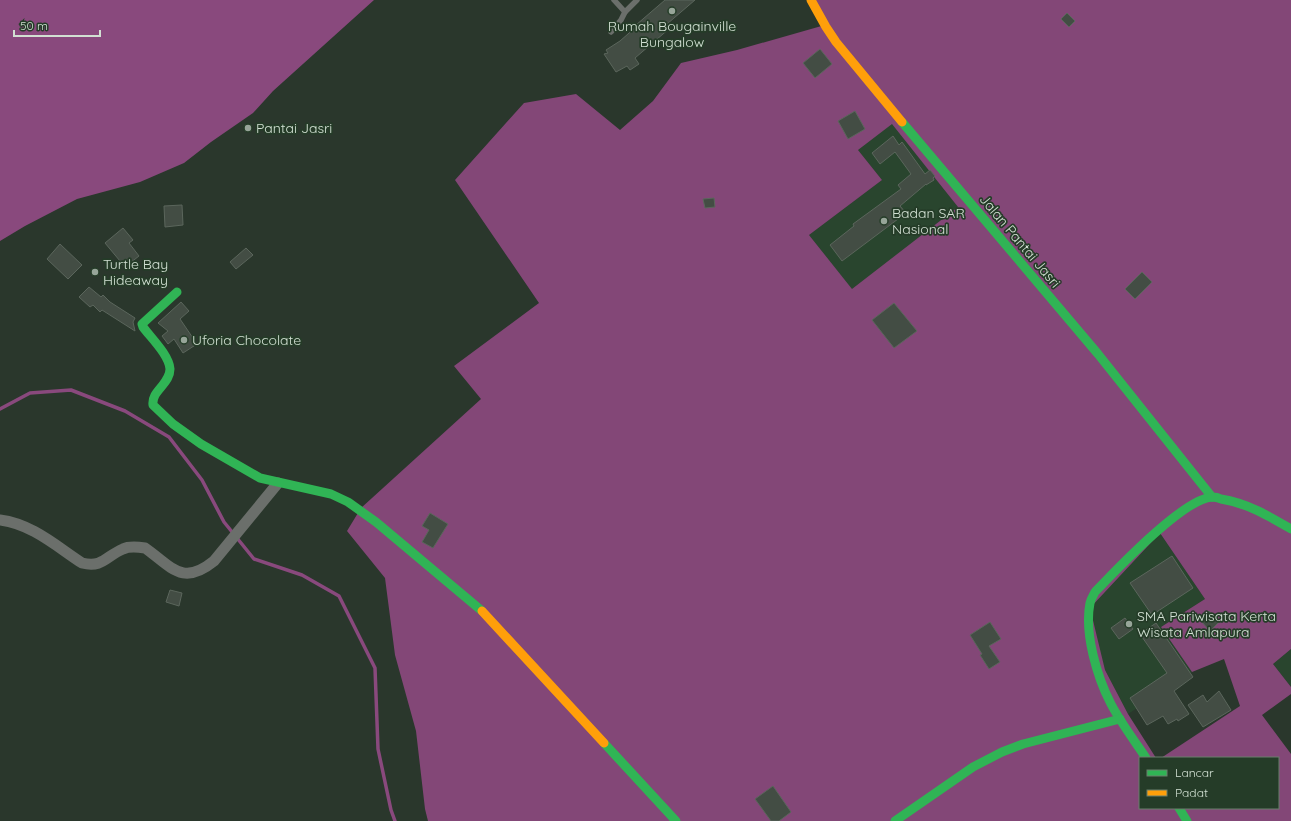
<svg xmlns="http://www.w3.org/2000/svg" width="1291" height="821" viewBox="0 0 1291 821" font-family="Quicksand,sans-serif">
	<style>
		.built { fill: #29452e }
		.forest { fill: #834777; fill-rule: evenodd }
		.water { fill: #89497d }
		.lines { fill: none; stroke-linecap: round; stroke-linejoin: round }
		.stream { stroke: #89497d; stroke-width: 3.5 }
		.building { fill: #434d44; stroke: #5b665c }
		.lane { stroke: #6b6f6b; stroke-width: 5.5 }
		.street { stroke: #6b6f6b; stroke-width: 11 }
		.fast { stroke: #30b455; stroke-width: 9 }
		.slow { stroke: #ff9f0a; stroke-width: 9 }
		.poi-dot { fill: #97a599; stroke: #253c28; stroke-width: 1.5 }
		.labels { text-anchor: middle; stroke-width: 3.5; stroke-linejoin: round; paint-order: stroke }
		.poi-label { font-size: 14px; fill: #d2e0d3; stroke: #253c28; text-anchor: start }
		.street-label { font-size: 14px; fill: #d2e0d3; stroke: #253c28 }
	</style>
	<rect width="100%" height="100%" fill="#2a372c"/>
	<g class="built">
		<path d="M892,123L958,207L852,290L809,235L882,180L858,150Z"/>
		<path d="M1160,533L1205,599L1161,627L1192,672L1128,714L1105,670L1090,620L1093,596Z"/>
		<path d="M1291,649V687L1273,664Z"/>
	</g>
	<path class="forest" d="M810,0H1291V649L1273,664L1291,687V694L1262,715L1291,754V821H428L425,809L416,731L395,655L385,578L347,531L361,508L481,399L454,366L539,303L455,180L524,103L576,94L620,130L653,101L681,63L737,50L825,25ZM892,124L958,207L852,289L809,235L882,180L858,150ZM1160,533L1205,599L1161,627L1192,672L1224,659L1240,706L1161,758H1278V808H1140V758H1156L1128,714L1105,670L1090,608Z"/>
	<path class="water" d="M0,0H374L273,91L253,113L211,142L184,163L140,182L77,199L25,226L0,241Z"/>
	<g class="lines">
		<path class="stream" d="M0,409L30,393L71,390L125,411L169,437L202,480L224,522L254,559L302,575L339,596L375,668L378,749L391,810L395,821"/>
	</g>
	<g class="building">
		<path d="M665,0H695L667,24L670,28L635,58L639,64L630,70L627,66L616,72L604,54L608,53L606,50L620,41L637,26L636,25Z"/>
		<path d="M1067,13L1075,21L1069,27L1061,19Z"/>
		<path d="M820,49L832,64L815,78L803,63Z"/>
		<path d="M855,111L865,129L848,139L838,121Z"/>
		<path d="M893,136L899,145L902,142L925,174L930,170L935,176L933,178L934,180L926,185V184L900,206L906,213L842,261L830,245L854,226L853,224L901,189L898,185L911,174L895,152L880,164L872,153Z"/>
		<path d="M714,198L715,207L705,208L703,199Z"/>
		<path d="M182,205L183,225L165,227L164,206Z"/>
		<path d="M123,228L133,240L129,243L139,256L125,267L105,243Z"/>
		<path d="M60,244L82,265L68,279L47,259Z"/>
		<path d="M246,248L253,255L236,269L230,262Z"/>
		<path d="M1142,272L1152,282L1135,299L1125,289Z"/>
		<path d="M89,287L101,297L103,295L110,302L135,318L133,322L135,331L102,310L100,312L93,305L90,307L79,297Z"/>
		<path d="M181,302L189,311L180,319L197,344L183,353L174,339L168,344L162,336L168,331L158,323Z"/>
		<path d="M894,303L917,331L894,348L872,320Z"/>
		<path d="M430,513L448,524L433,548L422,542L429,530L422,526Z"/>
		<path d="M1172,556L1193,588L1152,615L1130,583Z"/>
		<path d="M170,590L182,593L179,606L166,602Z"/>
		<path d="M1209,611L1219,622L1210,631L1200,620Z"/>
		<path d="M1125,618L1133,629L1119,639L1111,628Z"/>
		<path d="M990,622L1001,639L989,646L1000,662L989,669L980,655L982,654L970,635Z"/>
		<path d="M1156,623L1193,677L1174,691L1189,714L1178,721L1177,719L1168,724L1163,716L1147,725L1130,698L1167,673L1140,634Z"/>
		<path d="M1219,691L1231,710L1203,727L1188,705L1203,695L1207,702Z"/>
		<path d="M773,786L791,812L779,821H771L755,799Z"/>
	</g>
	<g class="lines">
		<g class="lane">
			<path d="M614,0L625,12L637,0"/>
			<path d="M611,32L621,20L625,12"/>
		</g>
		<path class="street" d="M0,520C32,524 56,546 82,563C103,568 106,556 123,549C129,546 138,547 145,548C171,566 182,587 214,561L278,483"/>
		<g class="fast">
			<path d="M902,122L1098,354L1212,497"/>
			<path d="M177,292L142,324L143,327C151,338 169,355 170,369C170,376 166,381 162,386C157,392 152,397 153,405L173,424L201,444L260,478L331,494L348,502L376,522L482,611"/>
			<path d="M604,743L676,821"/>
			<path d="M1146,758C1134,740 1121,723 1111,704C1097,677 1084,633 1090,603C1091,599 1093,596 1095,592C1116,570 1183,499 1212,497C1215,497 1219,498 1221,499C1247,503 1269,516 1291,529"/>
			<path d="M1179,808L1187,821"/>
			<path d="M895,821L973,767L1002,752L1023,744L1120,719"/>
		</g>
		<g class="slow">
			<path d="M811,0L826,27L836,42L902,122"/>
			<path d="M482,611L604,743"/>
		</g>
	</g>
	<g class="poi-dot">
		<circle cx="672" cy="11" r="4"/>
		<circle cx="248" cy="128" r="4"/>
		<circle cx="884" cy="221" r="4"/>
		<circle cx="95" cy="272" r="4"/>
		<circle cx="184" cy="340" r="4"/>
		<circle cx="1129" cy="624" r="4"/>
	</g>
	<g class="labels">
		<g class="poi-label">
			<text x="672" y="31" text-anchor="middle">Rumah Bougainville<tspan x="672" dy="16">Bungalow</tspan></text>
			<text x="256" y="133">Pantai Jasri</text>
			<text x="892" y="218">Badan SAR<tspan x="892" dy="16">Nasional</tspan></text>
			<text x="103" y="269">Turtle Bay<tspan x="103" dy="16">Hideaway</tspan></text>
			<text x="192" y="345">Uforia Chocolate</text>
			<text x="1137" y="621">SMA Pariwisata Kerta<tspan x="1137" dy="16">Wisata Amlapura</tspan></text>
		</g>
		<g class="street-label">
			<text transform="translate(1020 241) rotate(50)" y="5">Jalan Pantai Jasri</text>
		</g>
	</g>
	<rect x="1139" y="757" width="140" height="52" fill="#253c28" stroke="#6a7e6c"/>
	<rect x="1147" y="770" width="20" height="6" fill="#30b455" stroke="#6a7e6c"/>
	<text x="1175" y="777" font-size="12" fill="#d2e0d3">Lancar</text>
	<rect x="1147" y="790" width="20" height="6" fill="#ff9f0a" stroke="#6a7e6c"/>
	<text x="1175" y="797" font-size="12" fill="#d2e0d3">Padat</text>
	<path d="M14 30v6h86v-6" fill="none" stroke="#d2e0d3" stroke-width="2"/>
	<text x="20" y="30" font-size="12" fill="#d2e0d3" stroke="#253c28" stroke-width="3" paint-order="stroke">50 m</text>
</svg>
